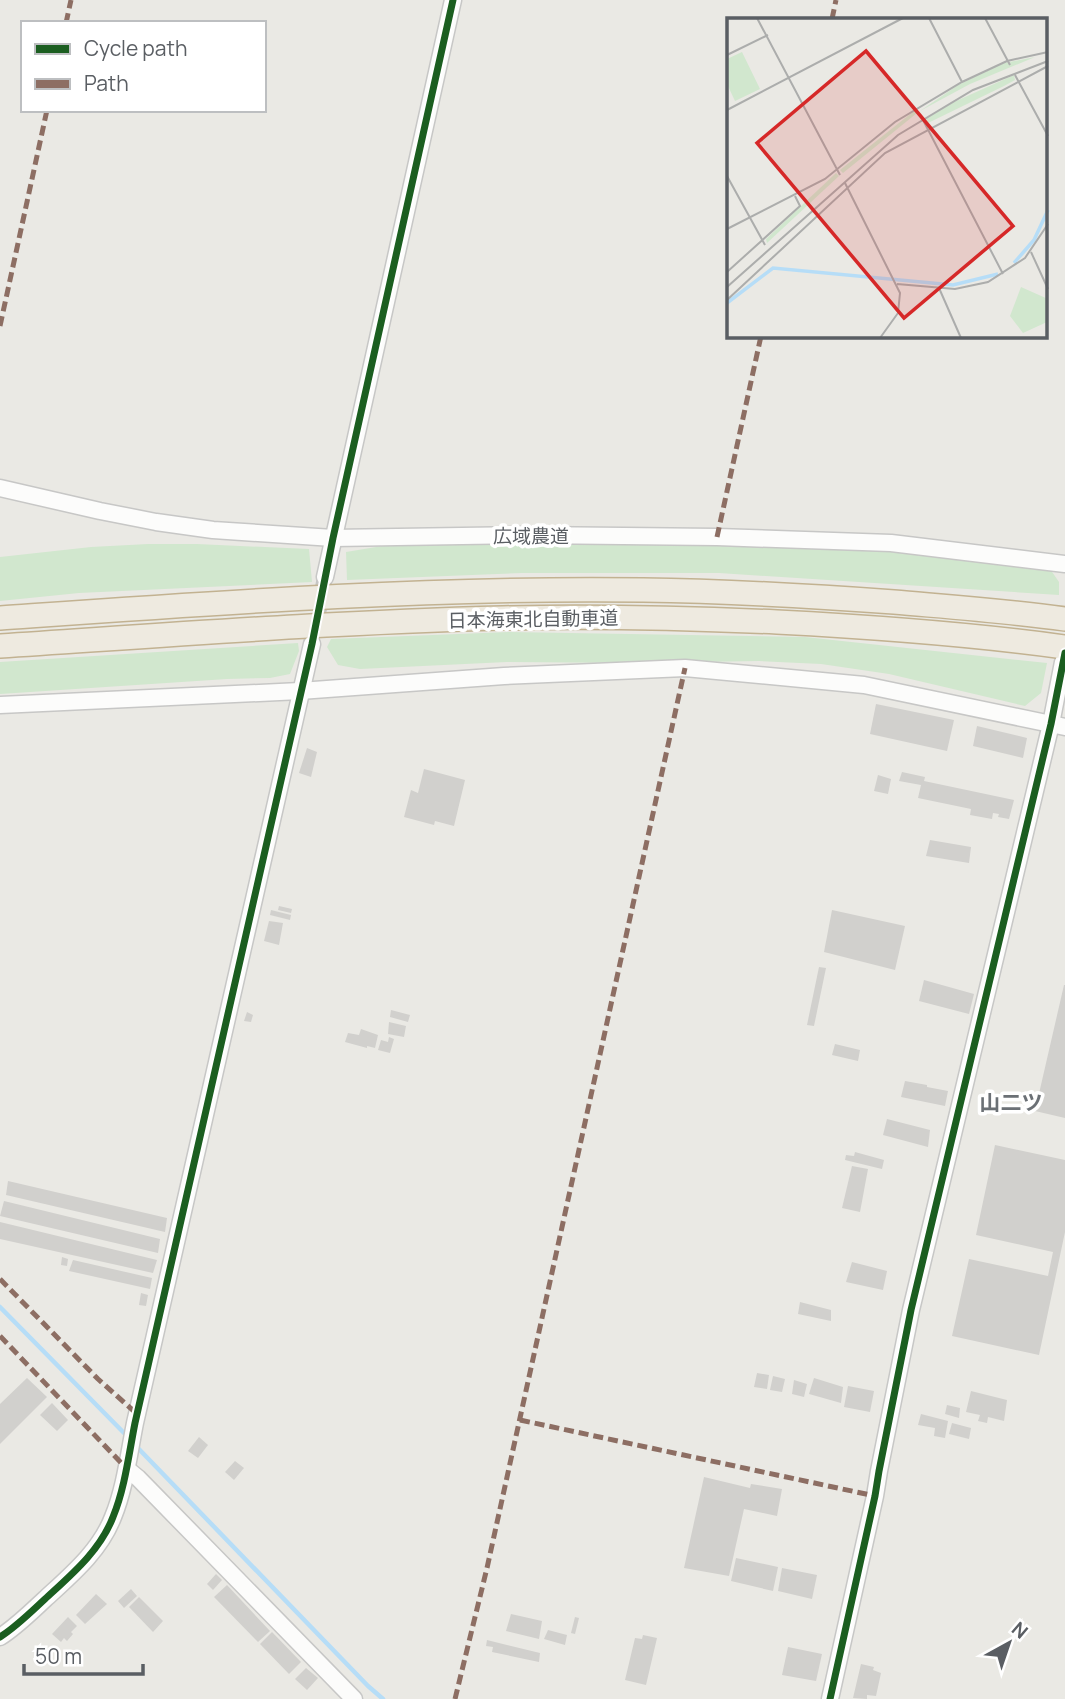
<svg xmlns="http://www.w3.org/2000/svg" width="1065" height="1699" viewBox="0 0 1065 1699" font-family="Manrope,'Noto Sans JP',sans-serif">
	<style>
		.green { fill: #d1e7ce }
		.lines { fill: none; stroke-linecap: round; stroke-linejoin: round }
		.stream { stroke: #b6ddf7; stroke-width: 4.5 }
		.building { fill: #d1d0cd }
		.minor-tunnel { stroke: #c6c6c4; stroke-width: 16; stroke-dasharray: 16 8; stroke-linecap: butt }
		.minor-casing { stroke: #c7c7c6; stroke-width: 19 }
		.highway-casing { stroke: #c2b291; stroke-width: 26 }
		.minor { stroke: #fcfcfb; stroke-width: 16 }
		.highway { stroke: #eeeae0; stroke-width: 23 }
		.quiet { stroke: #8d6e63; stroke-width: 5; stroke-dasharray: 10 5; stroke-linecap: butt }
		.cycleway-casing { stroke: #fff; stroke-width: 11 }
		.cycleway { stroke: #1b5e20; stroke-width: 7 }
		.labels { text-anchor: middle; stroke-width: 7; stroke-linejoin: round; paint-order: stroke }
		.street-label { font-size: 19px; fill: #5a5e63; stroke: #fff }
		.neighbourhood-label { font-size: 21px; font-weight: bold; fill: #6b7075; stroke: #fff }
		.inset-river { fill: none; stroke: #b6ddf7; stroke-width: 3.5 }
		.inset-road { fill: none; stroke: #acadac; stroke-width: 2 }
		.view { fill: #d62828; fill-opacity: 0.15; stroke: #d62828; stroke-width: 3.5 }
		.inset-edge { fill: none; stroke: #5a5e63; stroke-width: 3.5 }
	</style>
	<rect width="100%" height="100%" fill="#eae9e4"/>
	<g class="green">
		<path d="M531,539L914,550L1048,566L1059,582V595L719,573H522L347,580L346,552L418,540Z"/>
		<path d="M148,544H197L309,549L312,582L79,593L0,601V557L91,547Z"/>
		<path d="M509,632L805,637L1047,663L1041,693L1025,706L889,674L821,664L759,661L636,663L507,662L360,669L338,665L327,647L331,639Z"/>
		<path d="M298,643L299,651L290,674L270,678L227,679L0,694V662Z"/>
	</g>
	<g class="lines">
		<g class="stream">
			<path d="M0,1307L127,1436"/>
			<path d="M135,1445L368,1686L383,1699"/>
		</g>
	</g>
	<g class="building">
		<path d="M876,704L954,720L947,751L870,734Z"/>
		<path d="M977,726L1027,738L1023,758L973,746Z"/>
		<path d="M307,748L317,752L311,777L299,773Z"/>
		<path d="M424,769L465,780L454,826L435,821L434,825L404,817L411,790L418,793Z"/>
		<path d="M902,772L925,777L924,781L1014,800L1009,819L998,817L999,814L993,813L992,819L970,815L971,809L918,798L921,785L899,781Z"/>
		<path d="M878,775L891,779L888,794L874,791Z"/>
		<path d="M930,840L971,847L969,863L926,856Z"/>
		<path d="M279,906L292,909L291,913L278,910Z"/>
		<path d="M271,910L291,915L290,920L270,915Z"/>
		<path d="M832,910L905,926L895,970L824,952Z"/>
		<path d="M269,921L283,923L279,945L264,941Z"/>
		<path d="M819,967L826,968L814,1026L807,1025Z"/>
		<path d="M924,980L974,994L969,1014L919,1001Z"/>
		<path d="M1064,985H1065V1118L1035,1111Z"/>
		<path d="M391,1010L410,1015L408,1022L390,1017Z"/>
		<path d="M247,1012L253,1015L251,1022L244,1021Z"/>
		<path d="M389,1022L406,1026L404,1037L388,1034Z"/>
		<path d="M361,1029L378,1035L375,1048L367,1046V1048L345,1042L348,1033L359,1035Z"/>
		<path d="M389,1037L394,1039L390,1053L378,1050L381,1040L388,1042Z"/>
		<path d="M835,1044L860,1050L858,1061L832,1055Z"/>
		<path d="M905,1081L927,1085V1087L948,1091L945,1106L901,1097Z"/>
		<path d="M887,1119L930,1130L928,1147L883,1135Z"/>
		<path d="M995,1145L1065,1160V1232L1039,1355L952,1336L969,1259L1048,1276L1053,1252L976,1235Z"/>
		<path d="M855,1152L884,1160L882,1169L845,1160L846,1155L854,1156Z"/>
		<path d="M852,1166L868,1169L860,1212L842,1208Z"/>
		<path d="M8,1181L167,1218L165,1232L6,1195Z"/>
		<path d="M4,1201L160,1239L158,1253L0,1216Z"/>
		<path d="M0,1222L157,1260L153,1273L0,1239Z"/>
		<path d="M62,1257L68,1259L67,1266L61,1265Z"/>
		<path d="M73,1260L152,1278L150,1289L69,1271Z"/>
		<path d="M852,1262L887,1271L883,1290L846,1282Z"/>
		<path d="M141,1293L148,1295L146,1306L139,1305Z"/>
		<path d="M800,1302L831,1310V1321L798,1314Z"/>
		<path d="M757,1373L769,1375L767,1389L754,1387Z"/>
		<path d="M773,1376L785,1379L782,1392L770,1390Z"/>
		<path d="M27,1378L47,1397L0,1444V1404Z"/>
		<path d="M814,1378L843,1387L841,1403L809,1394Z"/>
		<path d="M794,1380L807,1384L804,1397L792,1394Z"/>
		<path d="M848,1386L874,1391L870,1412L844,1407Z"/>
		<path d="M971,1391L1007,1400L1004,1421L988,1417L987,1423L978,1421L980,1415L966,1412Z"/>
		<path d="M52,1403L68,1420L57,1431L40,1415Z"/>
		<path d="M947,1405L960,1408L959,1418L945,1414Z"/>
		<path d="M921,1414L948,1421L945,1438L934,1436L935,1428L918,1425Z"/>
		<path d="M952,1423L971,1428L969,1439L949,1434Z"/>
		<path d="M199,1437L208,1445L198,1458L188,1451Z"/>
		<path d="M235,1461L244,1468L234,1480L225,1472Z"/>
		<path d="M704,1477L750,1488L751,1484L782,1489L777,1516L744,1509L729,1576L684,1568Z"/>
		<path d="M736,1558L778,1567L773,1591L731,1581Z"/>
		<path d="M782,1568L817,1575L812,1599L778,1591Z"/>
		<path d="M216,1574L222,1580L213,1590L207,1584Z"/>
		<path d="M227,1585L270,1631L258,1642L214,1597Z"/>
		<path d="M131,1589L137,1596L124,1608L118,1601Z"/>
		<path d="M96,1594L107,1604L85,1624L76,1615Z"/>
		<path d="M139,1597L163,1621L153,1632L129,1607Z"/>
		<path d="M511,1614L542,1621L539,1639L506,1631Z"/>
		<path d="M68,1617L77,1626L71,1632L73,1634L67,1641L64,1638L61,1642L52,1634Z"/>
		<path d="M575,1617L579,1618L575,1634L571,1633Z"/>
		<path d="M548,1630L567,1635L565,1645L544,1639Z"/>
		<path d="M272,1632L301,1662L289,1674L260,1644Z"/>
		<path d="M643,1635L657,1638L646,1685L625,1680L635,1638L642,1639Z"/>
		<path d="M487,1640L540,1653L539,1662L492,1652L493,1647L486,1646Z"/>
		<path d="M788,1647L822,1654L816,1681L782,1675Z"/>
		<path d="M861,1664L874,1667L873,1670L881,1673L876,1696L867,1695V1699L853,1698Z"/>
		<path d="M306,1668L318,1678L307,1690L295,1679Z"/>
	</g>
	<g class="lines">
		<path class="minor-tunnel" d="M314,635L325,577"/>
		<defs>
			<g id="minor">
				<path d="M0,488L100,511L156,522L213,530L333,538L530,535L717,537L891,543L1065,564"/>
				<path d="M325,577L453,0"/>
				<path d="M0,705L300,691L504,676L685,668L864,685L1065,727"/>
				<path d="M127,1469L138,1478L354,1699"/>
				<path d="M0,1637C16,1627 31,1612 45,1599C71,1575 100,1551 113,1517C125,1488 129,1453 135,1423L312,644"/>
				<path d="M830,1699L875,1496L879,1471L911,1310L1051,724L1063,662"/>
			</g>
			<g id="highway">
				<path d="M0,618C214,603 428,587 643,590C727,591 811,596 894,602C951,607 1008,611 1065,619"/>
				<path d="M0,646C168,635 335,622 503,618C594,616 686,618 777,622C873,627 970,634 1065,647"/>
			</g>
		</defs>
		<use href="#minor" class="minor-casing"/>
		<use href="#highway" class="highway-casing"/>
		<use href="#minor" class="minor"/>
		<use href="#highway" class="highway"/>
		<g class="quiet">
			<path d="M832,19L836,0"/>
			<path d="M66,23L71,0"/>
			<path d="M0,326L47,110"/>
			<path d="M717,537L761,336"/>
			<path d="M0,1279L98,1379L137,1414"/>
			<path d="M0,1336L127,1469"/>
			<path d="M520,1420L875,1496"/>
			<path d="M455,1699L487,1568L685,668"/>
		</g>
		<defs>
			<g id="cycleway">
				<path d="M0,1637C16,1627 31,1612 45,1599C71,1575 100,1551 113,1517C125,1488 129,1453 135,1423L312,644L333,538L453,0"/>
				<path d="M830,1699L875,1496L879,1471L911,1310L1051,724L1065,653"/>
			</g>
		</defs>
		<use href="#cycleway" class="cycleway-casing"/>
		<use href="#cycleway" class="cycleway"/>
	</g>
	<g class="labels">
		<g class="street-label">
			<text x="531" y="543">広域農道</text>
			<text transform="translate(533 619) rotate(-1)" y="7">日本海東北自動車道</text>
		</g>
		<g class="neighbourhood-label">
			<text x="1011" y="1110">山二ツ</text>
		</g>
	</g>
	<g transform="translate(727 18)">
		<rect width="320" height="320" fill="#eae9e4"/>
		<path d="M15,34L33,71L8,83L0,66V41ZM308,39L243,66L193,93L231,67L277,45ZM287,57L288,62L277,68L201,105L199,101L227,84ZM187,93L190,95L116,155L113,152ZM109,155L112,158L40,225L39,221ZM294,269L321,281L320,304L296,315L283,298Z" fill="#d1e7ce"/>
		<path class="inset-river" d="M287,245L307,222L321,192M0,285L46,250L226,267L271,256"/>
		<path class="inset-road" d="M30,0L113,157M202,0L235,64M258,0L283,47M0,37L41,17M288,57L321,118M0,92L176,0M196,102L276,256M0,158L38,227M118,165L173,275L171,295L153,320M0,211L98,161L168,104L235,64L280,43L321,34M304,234L321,271M0,254L73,188L68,178M170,266L228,271L261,264L298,240L321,206M0,269L171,117L246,72L321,43M212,270L234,320M0,282L158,135L321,48"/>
		<path class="view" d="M139,33L286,208L177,300L30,125Z"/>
		<rect width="320" height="320" class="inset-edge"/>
	</g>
	<rect x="21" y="21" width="245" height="91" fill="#ffffff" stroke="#bdbfc1" stroke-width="2"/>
	<rect x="35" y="44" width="35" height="10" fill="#1b5e20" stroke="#bdbfc1" stroke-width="2"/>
	<text x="84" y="56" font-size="21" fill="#5a5e63">Cycle path</text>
	<rect x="35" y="79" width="35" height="10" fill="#8d6e63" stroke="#bdbfc1" stroke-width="2"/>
	<text x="84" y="91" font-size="21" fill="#5a5e63">Path</text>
	<g transform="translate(1009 1643) rotate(40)" stroke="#ffffff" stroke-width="5" paint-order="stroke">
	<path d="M0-5L12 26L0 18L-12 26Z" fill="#5a5e63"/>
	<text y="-10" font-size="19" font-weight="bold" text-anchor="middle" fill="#5a5e63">N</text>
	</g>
	<path d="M24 1664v10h119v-10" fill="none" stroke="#5a5e63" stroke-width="3.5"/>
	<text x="35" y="1664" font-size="21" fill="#5a5e63" stroke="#ffffff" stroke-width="5" paint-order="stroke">50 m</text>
</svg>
